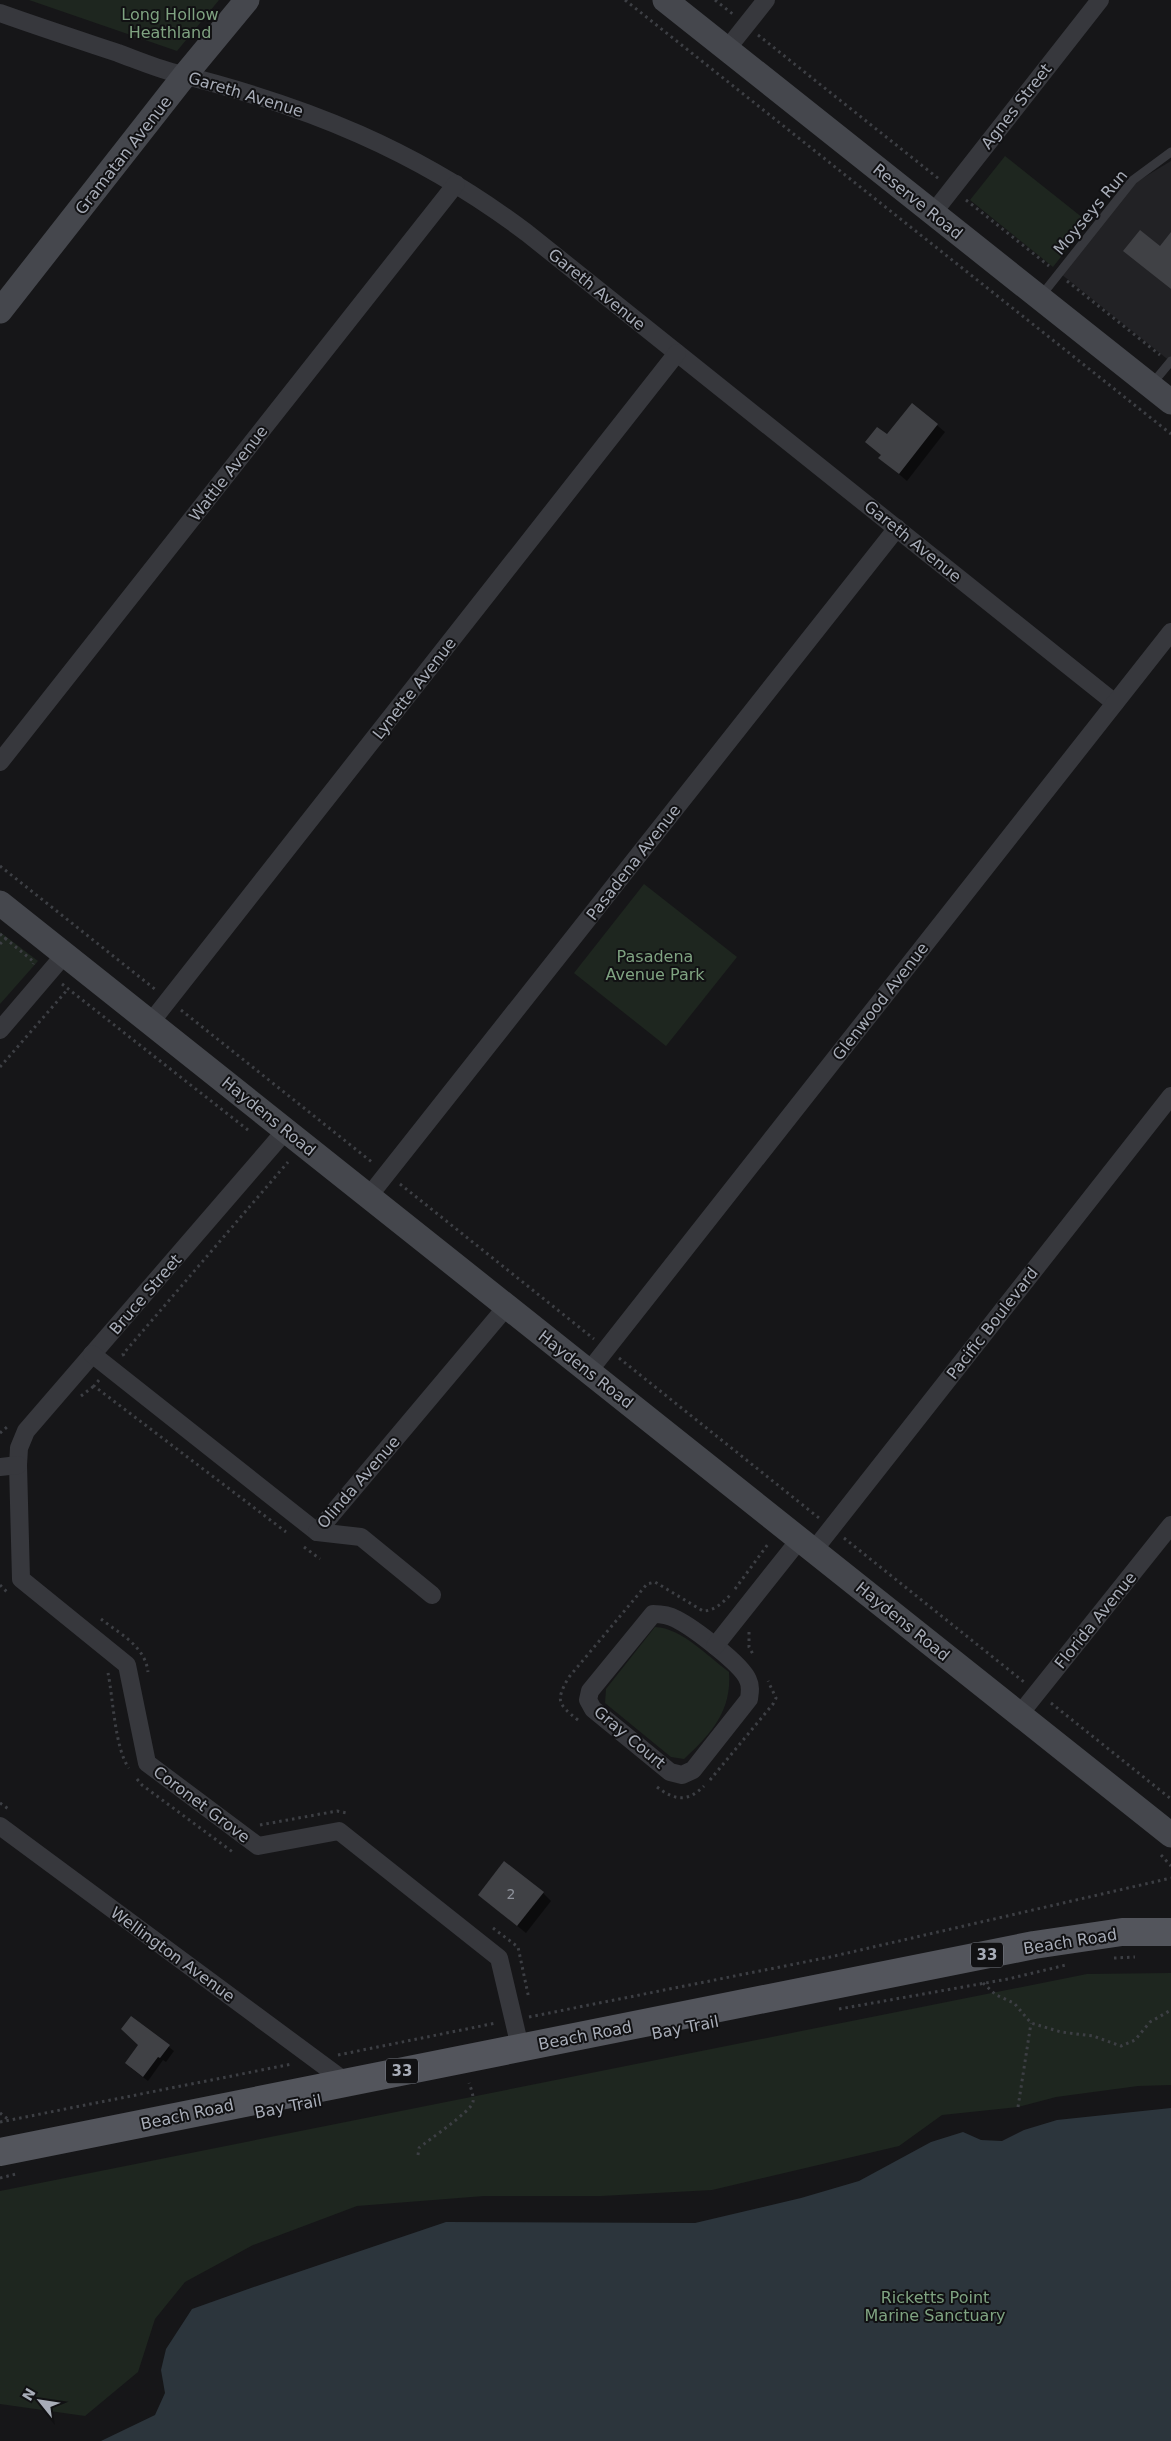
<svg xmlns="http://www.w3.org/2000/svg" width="1171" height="2441" viewBox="0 0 1171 2441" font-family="'DejaVu Sans',sans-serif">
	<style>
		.built { fill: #222225 }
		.green { fill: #1e261f }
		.water { fill: #2c353c }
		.shadow { fill: #0007 }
		.building { fill: #404145 }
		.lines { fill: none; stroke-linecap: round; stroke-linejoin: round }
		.path { stroke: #3d3f44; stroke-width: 3; stroke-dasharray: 2.5 4; stroke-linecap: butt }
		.lane { stroke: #37383d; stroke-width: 9 }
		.street { stroke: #37383d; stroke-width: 18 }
		.secondary { stroke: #45474d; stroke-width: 25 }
		.primary { stroke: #53555c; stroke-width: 28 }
		.labels { text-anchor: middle; stroke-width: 4; stroke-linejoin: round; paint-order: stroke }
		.number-label { font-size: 14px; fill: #8e929b }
		.shield { fill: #111113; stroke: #7b7e86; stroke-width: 1 }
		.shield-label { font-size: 15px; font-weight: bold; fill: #a8adb8 }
		.park-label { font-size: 16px; fill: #7fa381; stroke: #111113 }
		.street-label { font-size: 16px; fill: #a8adb8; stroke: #111113 }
	</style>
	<rect width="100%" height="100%" fill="#161618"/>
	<path class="built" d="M1171,161V362L1061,274L1133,184Z"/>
	<g class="green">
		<path d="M29,0H219L177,51Z"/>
		<path d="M1005,156L1088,222L1053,267L970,200Z"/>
		<path d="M644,884L737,957L666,1046L574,973Z"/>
		<path d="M0,932L38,961L0,1004Z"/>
		<path d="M655,1627C682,1628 707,1656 729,1672C732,1711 711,1734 684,1759L671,1757L605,1703L606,1689Z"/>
		<path d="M1171,1973V2085L1138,2086L1056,2097L1018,2107L942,2115L899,2146L712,2190L601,2196H484L357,2206L253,2245L185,2282L155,2319L138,2372L85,2416L0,2404V2191L1087,1974Z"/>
	</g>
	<path class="water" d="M1171,2108V2441H101L155,2415L165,2393L161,2370L166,2349L192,2309L251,2288L446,2222L695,2223L801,2198L859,2181L931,2142L963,2132L981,2140L1002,2141L1024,2130L1057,2120Z"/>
	<g class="shadow">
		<path d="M1171,234V289L1125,251L1160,248Z"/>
		<path d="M912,404L945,432L907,481L888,465L882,455L867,442L887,436Z"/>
		<path d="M543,1893L551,1901L526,1933L479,1895Z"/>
		<path d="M132,2018L174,2051L166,2062L163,2060L148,2081L131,2068L140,2045Z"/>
	</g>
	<g class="building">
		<path d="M1140,230L1160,246L1171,232V289L1123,251Z"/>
		<path d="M912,403L938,424L899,474L878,458L881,455L865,442L877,427L887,434Z"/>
		<path d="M504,1861L544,1892L517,1926L478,1895Z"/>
		<path d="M131,2016L170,2045L160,2058L158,2057L143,2077L125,2063L138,2045L121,2029Z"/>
	</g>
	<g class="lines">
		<g class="path">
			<path d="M625,0L1171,434"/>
			<path d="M715,0L734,15"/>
			<path d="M758,35L939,179"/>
			<path d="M966,200L1049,266"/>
			<path d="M1067,281L1160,355"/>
			<path d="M0,866L156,990"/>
			<path d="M0,934L34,962L33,964"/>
			<path d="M0,944L7,937"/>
			<path d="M62,984L248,1130"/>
			<path d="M181,1010L373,1163"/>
			<path d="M0,1067L68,989"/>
			<path d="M400,1184L594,1339"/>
			<path d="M124,1356L123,1354L288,1162"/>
			<path d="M619,1358L819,1518"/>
			<path d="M99,1380L94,1386L286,1532"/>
			<path d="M81,1396L94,1386"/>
			<path d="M0,1433L7,1427"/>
			<path d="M844,1538L1024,1682"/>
			<path d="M304,1547L320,1559"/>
			<path d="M0,1585L9,1594"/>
			<path d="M735,1589L768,1544"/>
			<path d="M101,1619C120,1634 145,1646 148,1672"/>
			<path d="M749,1632V1647L754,1656"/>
			<path d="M108,1673C113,1697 115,1750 129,1768"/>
			<path d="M1051,1703L1171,1799"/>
			<path d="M578,1720C558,1704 555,1701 569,1677L647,1584L655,1582L703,1611C714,1611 724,1602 731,1594"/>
			<path d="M137,1779L142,1785L234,1853"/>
			<path d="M710,1780L773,1704L776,1698L768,1681"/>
			<path d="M657,1787C675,1801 688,1802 704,1786"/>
			<path d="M0,1803L10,1810"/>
			<path d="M260,1825L337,1811L347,1813"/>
			<path d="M1161,1855L1171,1866"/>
			<path d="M493,1928L518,1947L529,1999"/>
			<path d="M1114,1958L1135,1957"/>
			<path d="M983,1983L996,1995L1014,2003L1031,2023L1061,2032L1093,2036L1121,2046L1135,2040L1150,2022L1171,2010"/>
			<path d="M839,2009L1008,1979L1066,1965"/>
			<path d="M529,2017L830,1957L1171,1878"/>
			<path d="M338,2055L496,2023"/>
			<path d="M1018,2107L1031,2023"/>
			<path d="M0,2113L9,2120"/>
			<path d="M0,2122L292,2064"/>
			<path d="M418,2155L419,2148C428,2140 472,2111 473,2102C474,2097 471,2088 469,2083"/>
			<path d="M0,2178L16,2174"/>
		</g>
		<g class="lane">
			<path d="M1041,296L1133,180L1171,152"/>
			<path d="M1152,384L1171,361"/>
		</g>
		<g class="street">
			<path d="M0,13C39,27 79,40 118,53C137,60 156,68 175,73C307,106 417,150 527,233L1115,703"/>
			<path d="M727,49L766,0"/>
			<path d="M933,213L1100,0"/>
			<path d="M0,762L456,184"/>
			<path d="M151,1022L677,353"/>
			<path d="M0,1030L65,954"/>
			<path d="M286,1130L26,1431L19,1448L18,1465L21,1579L127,1665L147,1763L258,1846L339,1831L499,1958L520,2047"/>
			<path d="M369,1196L897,528"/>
			<path d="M92,1354L317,1532"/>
			<path d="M589,1371L1171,632"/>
			<path d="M0,1467L18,1465"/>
			<path d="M317,1532L507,1306"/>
			<path d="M317,1532L361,1537L432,1595"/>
			<path d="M814,1550L1171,1096"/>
			<path d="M653,1614C661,1614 669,1615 676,1619C692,1627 742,1664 748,1680C751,1686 750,1692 749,1699L693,1770L682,1775L670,1772L593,1709L588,1700L590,1691Z"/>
			<path d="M715,1646L800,1539"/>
			<path d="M1020,1714L1171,1525"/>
			<path d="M0,1826L346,2082"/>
		</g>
		<g class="secondary">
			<path d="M665,0L1171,402"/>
			<path d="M0,311L185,75L247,0"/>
			<path d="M0,903L1171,1835"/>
		</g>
		<path class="primary" d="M0,2152L1034,1945L1122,1932H1171"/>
	</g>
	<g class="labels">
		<g class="number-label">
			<text x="511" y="1899">2</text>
		</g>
		<g class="shield">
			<rect x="971" y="1942.5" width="32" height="25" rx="4"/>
			<rect x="386" y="2058.5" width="32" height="25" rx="4"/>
		</g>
		<g class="shield-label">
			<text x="987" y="1960">33</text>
			<text x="402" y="2076">33</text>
		</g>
		<g class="park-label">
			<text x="170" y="20">Long Hollow<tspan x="170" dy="18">Heathland</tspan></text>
			<text x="655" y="962">Pasadena<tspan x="655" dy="18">Avenue Park</tspan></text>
			<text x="935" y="2303">Ricketts Point<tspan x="935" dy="18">Marine Sanctuary</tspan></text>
		</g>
		<g class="street-label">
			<text transform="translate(246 94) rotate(17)" y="6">Gareth Avenue</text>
			<text transform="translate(1016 106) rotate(-52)" y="6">Agnes Street</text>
			<text transform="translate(123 155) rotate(-52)" y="6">Gramatan Avenue</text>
			<text transform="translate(918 201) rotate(39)" y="6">Reserve Road</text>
			<text transform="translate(1090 212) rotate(-50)" y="6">Moyseys Run</text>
			<text transform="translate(597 289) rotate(39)" y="6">Gareth Avenue</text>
			<text transform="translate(228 473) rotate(-52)" y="6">Wattle Avenue</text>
			<text transform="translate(913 541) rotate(39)" y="6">Gareth Avenue</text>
			<text transform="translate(414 688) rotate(-52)" y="6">Lynette Avenue</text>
			<text transform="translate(633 862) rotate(-52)" y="6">Pasadena Avenue</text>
			<text transform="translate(880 1001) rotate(-52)" y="6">Glenwood Avenue</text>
			<text transform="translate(269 1116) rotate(39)" y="6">Haydens Road</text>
			<text transform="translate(145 1294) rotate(-49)" y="6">Bruce Street</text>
			<text transform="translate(992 1323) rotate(-52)" y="6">Pacific Boulevard</text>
			<text transform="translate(586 1369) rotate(38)" y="6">Haydens Road</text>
			<text transform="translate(358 1482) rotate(-49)" y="6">Olinda Avenue</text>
			<text transform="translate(1095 1620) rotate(-51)" y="6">Florida Avenue</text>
			<text transform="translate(903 1621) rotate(39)" y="6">Haydens Road</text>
			<text transform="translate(630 1737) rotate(40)" y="6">Gray Court</text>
			<text transform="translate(202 1804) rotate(37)" y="6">Coronet Grove</text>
			<text transform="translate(1070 1941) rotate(-9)" y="6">Beach Road</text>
			<text transform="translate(173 1954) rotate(36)" y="6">Wellington Avenue</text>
			<text transform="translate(685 2027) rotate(-11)" y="6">Bay Trail</text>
			<text transform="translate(585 2035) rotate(-11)" y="6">Beach Road</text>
			<text transform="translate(288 2106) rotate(-11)" y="6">Bay Trail</text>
			<text transform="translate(187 2114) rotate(-12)" y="6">Beach Road</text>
		</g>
	</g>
	<g transform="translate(40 2401) rotate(300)" stroke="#111113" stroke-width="4" paint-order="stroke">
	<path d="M0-4L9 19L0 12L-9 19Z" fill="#a8adb8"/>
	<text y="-8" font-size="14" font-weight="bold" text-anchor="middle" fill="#a8adb8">N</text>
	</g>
</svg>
